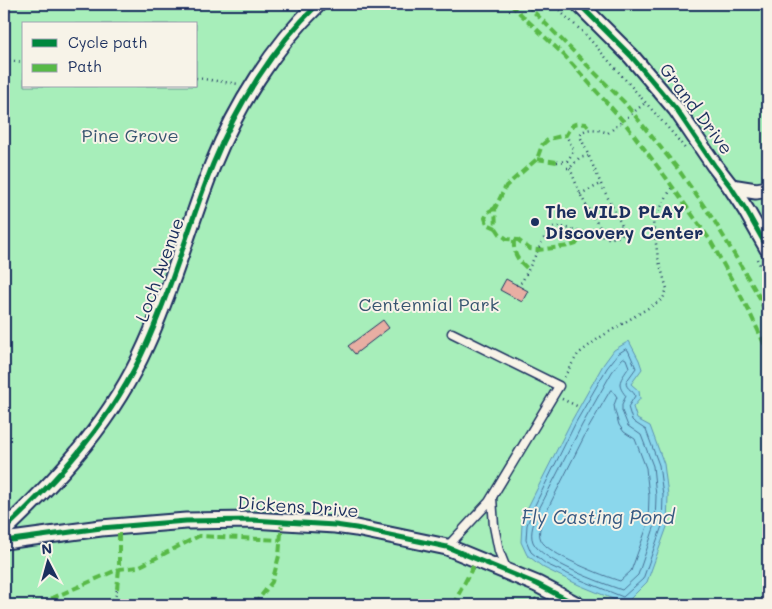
<svg xmlns="http://www.w3.org/2000/svg" width="772" height="609" viewBox="0 0 772 609" font-family="Mali,sans-serif">
	<style>
		.green { fill: #a7eeba; stroke: #618e8c; fill-rule: evenodd }
		.water { fill: #8bd7ec; stroke: #5e94b3 }
		.lines { fill: none; stroke-linecap: round; stroke-linejoin: round }
		.shore { stroke: #487297; stroke-width: 1 }
		.building { fill: #e8aea3; stroke: #1b2f5e }
		.service-casing { stroke: #1b2f5e; stroke-width: 11 }
		.minor-casing { stroke: #1b2f5e; stroke-width: 19 }
		.path { stroke: #1b2f5e; stroke-width: 2.5; stroke-dasharray: 1 4; stroke-linecap: butt }
		.service { stroke: #f7f3e8; stroke-width: 8 }
		.minor { stroke: #f7f3e8; stroke-width: 15 }
		.quiet { stroke: #58b947; stroke-width: 4; stroke-dasharray: 8 4; stroke-linecap: butt }
		.cycleway-casing { stroke: #f7f3e8; stroke-width: 8 }
		.cycleway { stroke: #00873e; stroke-width: 5 }
		.poi-dot { fill: #1b2f5e; stroke: #f7f3e8; stroke-width: 2 }
		.labels { text-anchor: middle; stroke-width: 4; stroke-linejoin: round; paint-order: stroke }
		.street-label { font-size: 18px; fill: #1b2f5e; stroke: #f7f3e8 }
		.park-label { font-size: 18px; fill: #375570; stroke: #f7f3e8 }
		.poi-label { font-size: 18px; font-weight: bold; fill: #1b2f5e; stroke: #f7f3e8; text-anchor: start }
		.water-label { font-size: 19px; font-style: italic; fill: #375982; stroke: #f7f3e8 }
	</style>
	<rect width="100%" height="100%" fill="#f7f3e8"/>
	<filter id="ink" filterUnits="userSpaceOnUse"><feTurbulence type="fractalNoise" baseFrequency=".02" numOctaves="2"/><feDisplacementMap in="SourceGraphic" scale="10" xChannelSelector="R" yChannelSelector="G"/><feConvolveMatrix kernelMatrix="1 2 1 2 8 2 1 2 1" color-interpolation-filters="sRGB"/></filter>
	<g filter="url(#ink)">
		<path class="green" d="M4,4H768V605H4ZM24,24H196V86H24Z"/>
		<path class="water" d="M629,341L639,360L642,369L631,384L639,391L640,399L633,407L637,419L650,426L664,464L668,495L667,527L647,582L625,604L579,585L544,568L527,555L521,542L522,524L528,507L572,420L603,365L614,350Z"/>
		<g class="lines">
			<g class="shore">
				<path d="M626,349L628,350L636,368L626,382C626,390 634,390 635,396L628,407L632,420L634,422L646,430L659,465L663,495L662,526L643,579L623,597L581,580L546,564L531,552L526,540L527,525L533,509L576,422L607,368L618,354Z"/>
				<path d="M624,358L626,359L629,367C621,380 615,383 626,396L622,404V411L628,426L641,435L653,466L656,496L655,525L638,575L622,590C602,583 541,561 533,542C529,532 535,520 538,511L582,425L612,372L622,359Z"/>
				<path d="M611,390L613,391L617,397L614,405L615,411L619,425L624,432L635,439L646,468L649,496L648,524L631,571L620,581C604,576 547,554 541,540C537,532 542,522 545,514L588,429Z"/>
			</g>
		</g>
		<g class="building">
			<path d="M506,279L528,291L522,302L500,290Z"/>
			<path d="M383,320L389,328L355,354L348,346Z"/>
		</g>
		<g class="lines">
			<defs>
				<g id="service">
					<path d="M492,498L494,526L499,551L507,571"/>
					<path d="M447,547L489,502L559,386L452,333"/>
				</g>
				<g id="minor">
					<path d="M579,4L631,56L676,109L714,165L731,187L746,210L768,249"/>
					<path d="M731,187L756,191L768,189"/>
					<path d="M4,530C62,475 113,419 146,345C173,286 189,224 213,164C236,107 273,47 318,4"/>
					<path d="M4,541L101,528L186,521L252,520L335,525L356,528L447,547L537,584L577,605"/>
				</g>
			</defs>
			<use href="#service" class="service-casing"/>
			<use href="#minor" class="minor-casing"/>
			<g class="path">
				<path d="M552,4L585,34L676,137L686,150"/>
				<path d="M4,60L24,62"/>
				<path d="M196,78L239,84"/>
				<path d="M557,162L567,161L574,151L566,135"/>
				<path d="M567,168H570L579,158L588,156"/>
				<path d="M570,168L580,194L591,214L607,238C614,238 618,238 623,233V228L601,184L580,136L582,132C591,127 599,130 608,133L645,103"/>
				<path d="M580,194L601,184"/>
				<path d="M757,259L768,280"/>
				<path d="M516,285L522,282L544,238L553,227H562L605,237"/>
				<path d="M564,377L578,354L599,338L663,299L667,289L658,258L653,222L672,187"/>
				<path d="M562,399L577,406"/>
				<path d="M535,598L538,605"/>
				<path d="M104,605C113,598 115,602 117,589"/>
			</g>
			<use href="#service" class="service"/>
			<use href="#minor" class="minor"/>
			<g class="quiet">
				<path d="M510,4L564,55L624,122L667,179L710,240L749,311L768,352"/>
				<path d="M526,4L624,102L678,169L715,222L760,298L768,320"/>
				<path d="M537,159L557,162"/>
				<path d="M495,208L488,212L485,218L487,224L496,228"/>
				<path d="M585,232L576,244L570,246L538,250L530,249L518,240L507,239L500,234L496,228L495,208L506,186L537,159L542,145L549,139L566,135C572,124 573,122 586,124L590,129"/>
				<path d="M514,240C513,255 518,260 528,269"/>
				<path d="M117,589L119,569V526"/>
				<path d="M41,605L48,600L119,569L138,567L199,536L281,540"/>
				<path d="M254,605L272,582L279,556L282,521"/>
				<path d="M453,605L477,559"/>
			</g>
			<defs>
				<g id="cycleway">
					<path d="M579,4L631,56L676,109L714,165L731,187L746,210L768,249"/>
					<path d="M4,530C62,475 113,419 146,345C173,286 189,224 213,164C236,107 273,47 318,4"/>
					<path d="M4,541L101,528L186,521L252,520L335,525L356,528L447,547L537,584L577,605"/>
				</g>
			</defs>
			<use href="#cycleway" class="cycleway-casing"/>
			<use href="#cycleway" class="cycleway"/>
		</g>
	</g>
	<circle class="poi-dot" cx="535" cy="222" r="5"/>
	<g class="labels">
		<g class="street-label">
			<text transform="translate(696 109) rotate(53)" y="6">Grand Drive</text>
			<text transform="translate(160 270) rotate(-70)" y="6">Loch Avenue</text>
			<text transform="translate(298 507) rotate(4)" y="6">Dickens Drive</text>
		</g>
		<g class="park-label">
			<text x="130" y="142">Pine Grove</text>
			<text x="429" y="311">Centennial Park</text>
		</g>
		<g class="poi-label">
			<text x="545" y="218">The WILD PLAY<tspan x="545" dy="21">Discovery Center</tspan></text>
		</g>
		<g class="water-label">
			<text x="598" y="524">Fly Casting Pond</text>
		</g>
	</g>
	<rect width="772" height="609" fill="none" stroke="#f7f3e8" stroke-width="20"/>
	<rect x="10" y="10" width="752" height="589" fill="none" stroke="#1b2f5e" stroke-width="2" filter="url(#ink)"/>
	<rect x="22" y="22" width="175" height="65" fill="#f7f3e8" stroke="#9fa5b1"/>
	<rect x="32" y="39" width="25" height="8" fill="#00873e" stroke="#9fa5b1"/>
	<text x="68" y="48" font-size="15" fill="#1b2f5e">Cycle path</text>
	<rect x="32" y="64" width="25" height="8" fill="#58b947" stroke="#9fa5b1"/>
	<text x="68" y="72" font-size="15" fill="#1b2f5e">Path</text>
	<g transform="translate(48 562) rotate(354)" stroke="#f7f3e8" stroke-width="4" paint-order="stroke">
	<path d="M0-4L9 19L0 12L-9 19Z" fill="#1b2f5e"/>
	<text y="-8" font-size="14" font-weight="bold" text-anchor="middle" fill="#1b2f5e">N</text>
	</g>
</svg>
